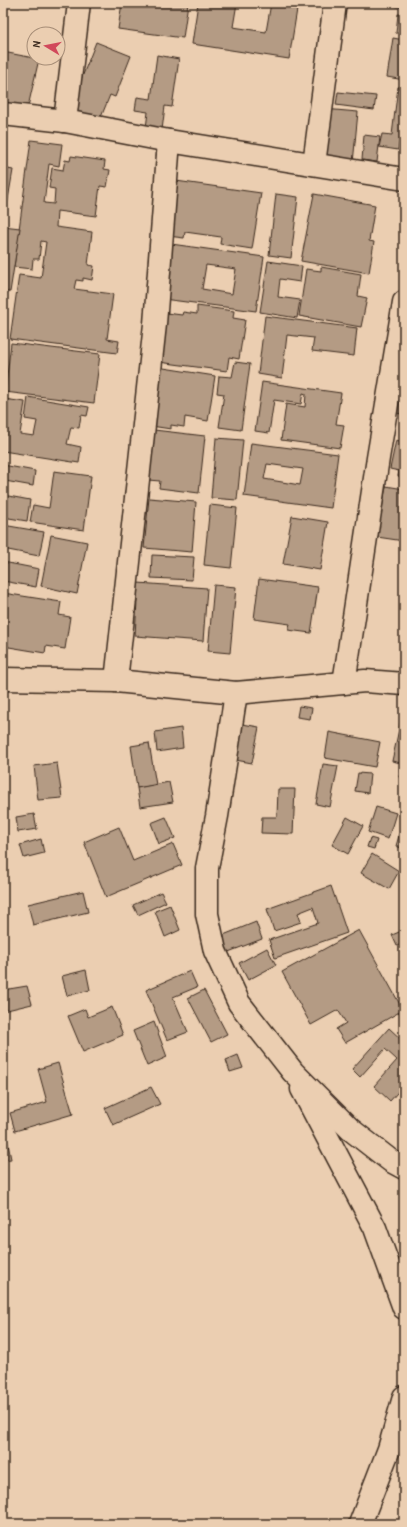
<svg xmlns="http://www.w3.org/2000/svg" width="407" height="1527" viewBox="0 0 407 1527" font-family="'Patrick Hand',sans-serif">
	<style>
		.building { fill: #b49b84; stroke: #3b2a1e; fill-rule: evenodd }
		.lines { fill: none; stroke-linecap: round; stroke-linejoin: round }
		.minor-casing { stroke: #3b2a1e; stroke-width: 25 }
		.minor { stroke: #ebceb1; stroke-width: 22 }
	</style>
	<rect width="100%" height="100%" fill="#ebceb1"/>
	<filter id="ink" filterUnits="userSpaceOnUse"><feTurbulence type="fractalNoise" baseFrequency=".025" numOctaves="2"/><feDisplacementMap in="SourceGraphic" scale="8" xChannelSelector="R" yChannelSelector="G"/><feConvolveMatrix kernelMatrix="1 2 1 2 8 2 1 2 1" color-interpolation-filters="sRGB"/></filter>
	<g filter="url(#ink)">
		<g class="building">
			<path d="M122,3H188L183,38L118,29Z"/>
			<path d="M198,3H237L233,27L266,32L271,3H298L289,59L192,44Z"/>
			<path d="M376,3H404V8Z"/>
			<path d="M398,14L404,15V34L396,33Z"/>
			<path d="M393,38L404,40V80L387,77Z"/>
			<path d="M96,42L131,56L115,97L110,95L99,122L69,110Z"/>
			<path d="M3,52L39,59L27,111L3,106Z"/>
			<path d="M157,55L179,59L172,107L165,106L162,130L146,128L148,112L135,110L137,97L151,99Z"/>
			<path d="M398,87H404V140L400,139L398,150L379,147L382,134L392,135Z"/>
			<path d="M338,92L376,96L374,110L336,105Z"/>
			<path d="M324,109L358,112L353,163L319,160Z"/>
			<path d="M364,135L380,137L377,162L362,160Z"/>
			<path d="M31,140L62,144L59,166L49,164L44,203L54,204L55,189L49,188L52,168L63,170L65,160L70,161L71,156L105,161L104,169L110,170L107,187L100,186L96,216L57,211L56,227L92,232L88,265L94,266L92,280L83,278V281L76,280L74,289L113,294L107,339L119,341L117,353L10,339L19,275L41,278L46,242L41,241L39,259H33L32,269L14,267Z"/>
			<path d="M3,168L13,170L4,223H3Z"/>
			<path d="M176,181L261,193L252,249L220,244L221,237L185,232L184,238L168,236Z"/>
			<path d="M276,194L298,197L291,258L269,255Z"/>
			<path d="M314,194L375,205L369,241L374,242L369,273L301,261Z"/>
			<path d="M3,226L20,228L10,292L3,291Z"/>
			<path d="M171,244L264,257L256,311L163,299ZM206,265L236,269L232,294L202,289Z"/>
			<path d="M268,261L302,266L300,282L280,279L278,297L300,300L297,318L260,312Z"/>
			<path d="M321,267L361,274L358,296L367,298L361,327L299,316L306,269L321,271Z"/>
			<path d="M197,306L234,311L233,318L245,320L239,359L229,357L227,371L151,361L158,312L182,315L183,312L197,314Z"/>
			<path d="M265,316L357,328L354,356L312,351L314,338L287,335L282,378L258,374Z"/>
			<path d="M11,343L100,354L94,403L5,392Z"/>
			<path d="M235,362L250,364L241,430L219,427L224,394L217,393L219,376L232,377Z"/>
			<path d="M157,367L215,376L208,421L185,417L184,427L171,425V429L138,424Z"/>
			<path d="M262,382L341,393L336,424L344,425L340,448L281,440L286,404L305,407L306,394L303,393L301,404L274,400L269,433L255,431Z"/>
			<path d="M394,382L404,383V414L391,413Z"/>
			<path d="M28,397L89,407L87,416L81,415L79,428L71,427L67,444L81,447L79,463L3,451L4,399L25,402L20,434L34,436L37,421L25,419Z"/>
			<path d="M154,430L205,436L199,493L159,488L160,481L148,480Z"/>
			<path d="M216,438L243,440L237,500L211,498Z"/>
			<path d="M396,440L404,442V477L398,476L399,471L390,469Z"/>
			<path d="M251,443L338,454L331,508L244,496ZM267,464L303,469L300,485L264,479Z"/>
			<path d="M3,465L35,471L33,486L5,481L3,493Z"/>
			<path d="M54,471L91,476L84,530L30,522L33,505L49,508Z"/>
			<path d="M386,486L404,489V541L377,537Z"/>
			<path d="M3,495L30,500L27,521L3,517Z"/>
			<path d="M149,498L196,502L192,552L144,548Z"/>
			<path d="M210,505L237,508L231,568L204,565Z"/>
			<path d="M292,516L328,522L320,570L283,564Z"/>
			<path d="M3,525L44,532L39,556L3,549Z"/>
			<path d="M51,535L87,542L77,594L41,586Z"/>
			<path d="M152,555L194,557L192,580L151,578Z"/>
			<path d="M3,562L39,569L36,587L3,581Z"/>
			<path d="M259,579L318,587L311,633L288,630L290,624L254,619Z"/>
			<path d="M138,583L207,588L203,641L135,636Z"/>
			<path d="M214,585L236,587L230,653L208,651Z"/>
			<path d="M3,593L61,602L59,615L70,617L65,649L46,646L45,653L3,646Z"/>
			<path d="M299,706L312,708L310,719L297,717Z"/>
			<path d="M401,720L404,721V751L401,763L392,761Z"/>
			<path d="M237,723L259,727L252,763L230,759Z"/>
			<path d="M181,728L183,748L157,752L155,732Z"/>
			<path d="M329,732L380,742L375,767L325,758Z"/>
			<path d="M149,743L156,785L137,788L131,746Z"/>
			<path d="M402,761H404V778L399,777Z"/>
			<path d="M57,763L62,798L38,800L34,766Z"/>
			<path d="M323,764L338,766L330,807L316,804Z"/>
			<path d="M358,773L370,774L368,793L355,791Z"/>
			<path d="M169,782L173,802L140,807L137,788Z"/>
			<path d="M278,789H295L293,834L261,833L262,817H277Z"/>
			<path d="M376,807L396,813L388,839L368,832Z"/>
			<path d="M34,814L37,829L18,832L16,817Z"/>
			<path d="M166,817L175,838L159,844L151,823Z"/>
			<path d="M347,817L363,826L348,854L332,845Z"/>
			<path d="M403,822H404V849L396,846Z"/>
			<path d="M119,827L133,861L173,844L182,865L106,897L84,842Z"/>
			<path d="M370,838L377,840L374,849L367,847Z"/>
			<path d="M41,839L44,853L24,858L20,845Z"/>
			<path d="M372,854L399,871L389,889L361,873Z"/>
			<path d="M331,886L347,933L275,958L269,940L318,923L313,907L298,913L301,922L274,931L267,909Z"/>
			<path d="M83,891L88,912L33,925L28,904Z"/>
			<path d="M161,892L166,902L138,915L133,905Z"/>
			<path d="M170,905L180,930L165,937L155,911Z"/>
			<path d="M256,922L262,939L218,956L211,940Z"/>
			<path d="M359,930L403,1010L345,1043L336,1029L346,1023L338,1010L311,1025L282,972Z"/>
			<path d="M404,930V943L397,946L392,935Z"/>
			<path d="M267,948L276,965L248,980L239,963Z"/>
			<path d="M86,970L90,990L67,996L62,976Z"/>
			<path d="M190,971L197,987L173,997L188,1032L167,1040L146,990Z"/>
			<path d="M27,986L32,1004L3,1011V990Z"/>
			<path d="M204,990L227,1034L211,1042L188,998Z"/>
			<path d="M112,1007L123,1035L83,1052L68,1016L85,1009L88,1017Z"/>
			<path d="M154,1022L167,1057L147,1066L133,1031Z"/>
			<path d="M389,1028L404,1042V1085L390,1101L374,1086L397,1060L385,1049L360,1077L352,1069Z"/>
			<path d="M238,1055L243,1068L230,1072L226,1060Z"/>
			<path d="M58,1063L73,1114L15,1131L10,1113L47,1102L38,1069Z"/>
			<path d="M151,1087L160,1104L113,1125L105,1108Z"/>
			<path d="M3,1118L11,1159L3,1160Z"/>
		</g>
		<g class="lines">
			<defs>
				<g id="minor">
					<path d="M3,114L65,121L169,141L404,179"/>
					<path d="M65,121L79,3"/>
					<path d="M314,164L335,3"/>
					<path d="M3,679L116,681L236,693L365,681L404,684"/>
					<path d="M116,681L155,324L169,141"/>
					<path d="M344,683L378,458L404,302"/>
					<path d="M236,693L217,816L207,868V914L215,951L239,1003L293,1072L350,1129L391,1161L404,1168"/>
					<path d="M302,1089L375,1228L404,1308"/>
					<path d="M360,1524L389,1449L404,1397"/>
				</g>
			</defs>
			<use href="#minor" class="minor-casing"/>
			<use href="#minor" class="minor"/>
		</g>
	</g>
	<rect width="407" height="1527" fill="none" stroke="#ebceb1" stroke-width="16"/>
	<rect x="8" y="8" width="391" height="1511" fill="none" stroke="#3b2a1e" stroke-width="1.5" filter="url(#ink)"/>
	<g transform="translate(46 46) rotate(280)"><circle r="19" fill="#ebceb1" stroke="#a58c76"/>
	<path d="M0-3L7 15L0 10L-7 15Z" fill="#d1495b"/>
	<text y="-6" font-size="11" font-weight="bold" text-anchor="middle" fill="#3b2a1e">N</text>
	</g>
</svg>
